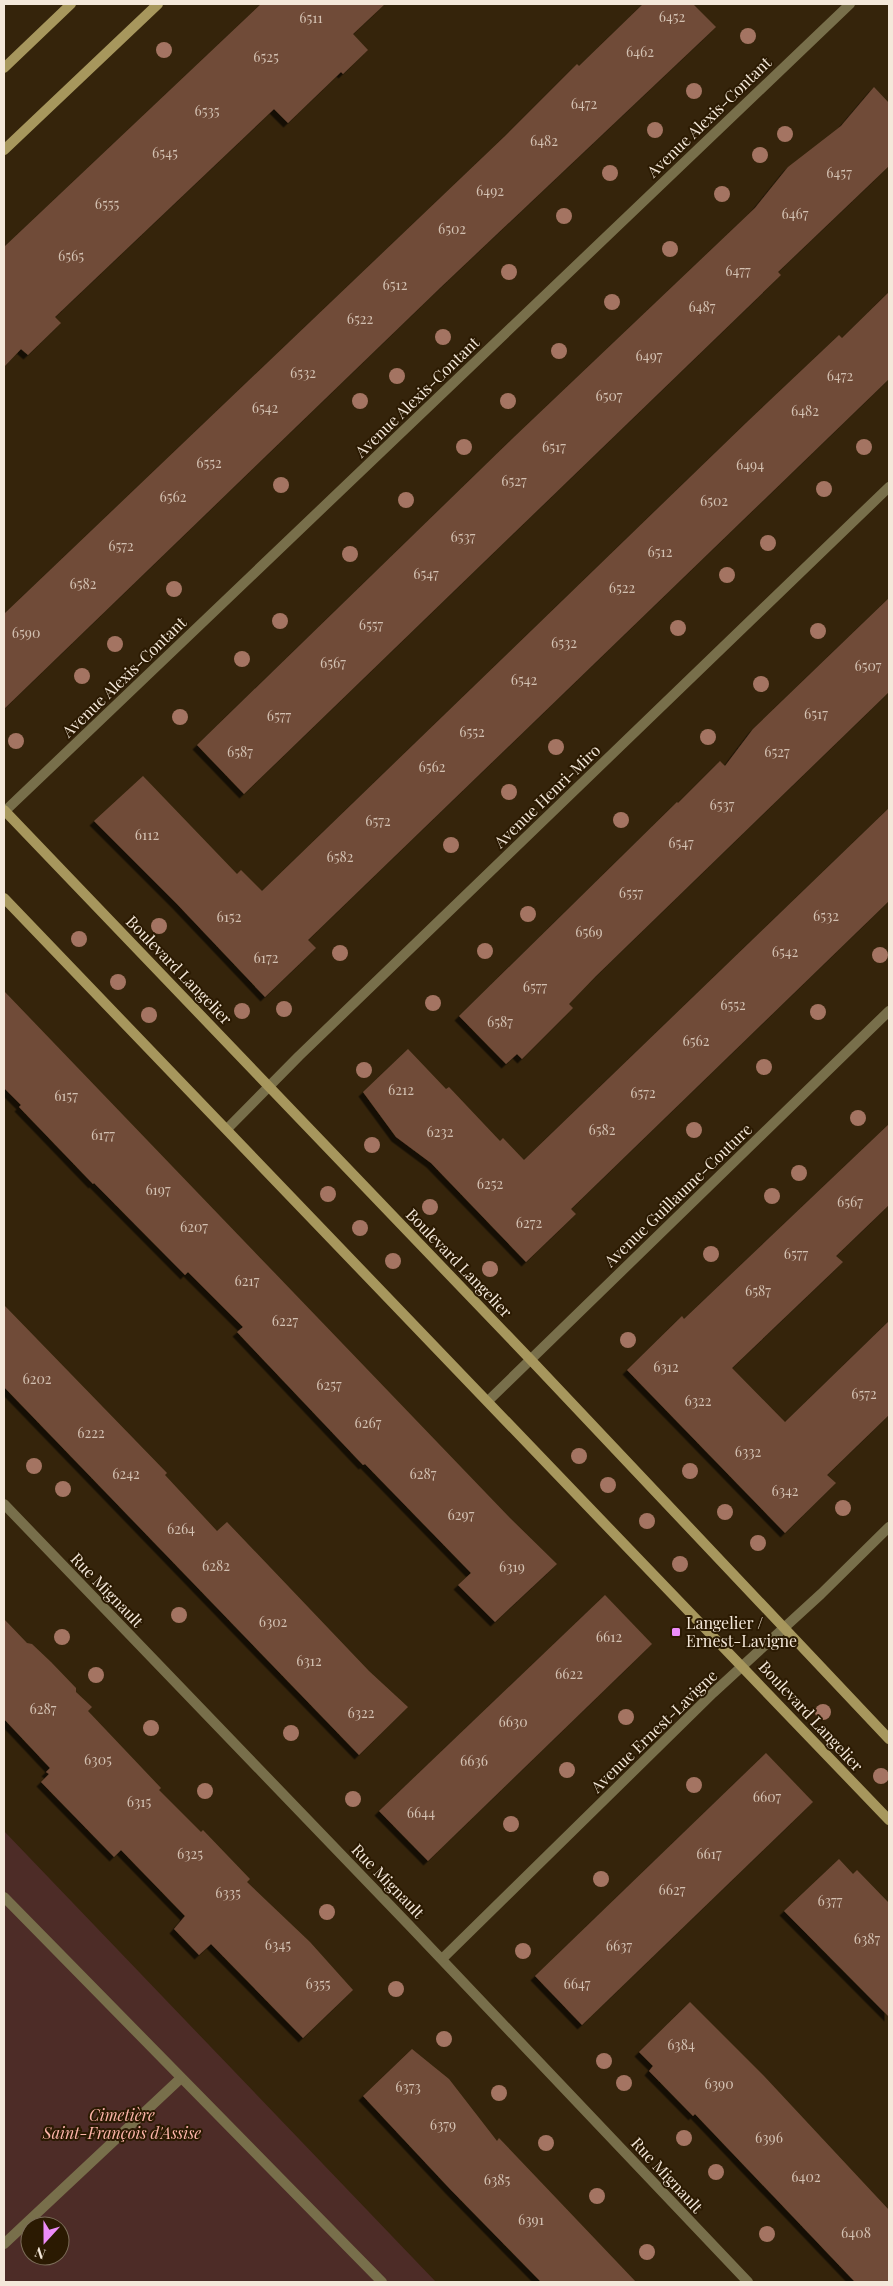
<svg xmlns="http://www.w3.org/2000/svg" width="893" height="2286" viewBox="0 0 893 2286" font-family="'Playfair Display',serif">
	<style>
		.green { fill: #4d2c27; fill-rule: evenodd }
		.building { fill: #704c38; filter: url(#shadow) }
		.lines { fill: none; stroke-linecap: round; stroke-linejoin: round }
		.service { stroke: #786f4b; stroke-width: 10 }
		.minor { stroke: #786f4b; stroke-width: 10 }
		.secondary { stroke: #a7975d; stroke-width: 10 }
		.tree { fill: #a47462 }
		.poi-dot { fill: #ed8cfa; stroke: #2b1a02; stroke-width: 2 }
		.labels { text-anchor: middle; stroke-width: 4; stroke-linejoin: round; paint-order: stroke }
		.number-label { font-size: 14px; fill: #d3c1b2 }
		.street-label { font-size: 16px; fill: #f4e8da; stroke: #2b1a02 }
		.poi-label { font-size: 16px; fill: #f4e8da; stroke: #2b1a02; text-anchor: start }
		.park-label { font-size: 16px; font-style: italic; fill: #feb5a9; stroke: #2b1a02 }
	</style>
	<defs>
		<filter id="shadow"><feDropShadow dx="-4.5" dy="4.5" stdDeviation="0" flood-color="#0009"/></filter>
	</defs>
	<rect width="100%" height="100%" fill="#35240b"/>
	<path class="green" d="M4,1831L436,2282H4ZM30,2226H60V2256H30Z"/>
	<g class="building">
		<path d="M261,4H385L353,34L368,50L343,74L341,72L288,123L274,109L55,317L61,323L28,355L21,349L4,367V247Z"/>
		<path d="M643,4H693L716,27L441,287L4,709V614L504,137L577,64L579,66Z"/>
		<path d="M874,87L889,103V166L778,272L781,275L244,794L197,745L512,439L755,208L788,167L841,126Z"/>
		<path d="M889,292V379L308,940L316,948L265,997L177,904L94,821L143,776L237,874L241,870L262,891L746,423L839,335L842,338Z"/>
		<path d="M889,598V692L596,976L569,1004L573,1008L522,1059L517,1054L506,1064L459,1016L677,802L678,803L720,761L725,766L753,729Z"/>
		<path d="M889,808V901L571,1209L576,1214L526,1262L431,1163L396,1137L363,1092L408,1049L446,1089L449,1087L500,1141L503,1138L524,1160Z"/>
		<path d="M4,991L510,1518L557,1564L495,1622L458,1585L471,1573L365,1464L363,1465L237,1332L243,1327L188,1272L185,1275L94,1183L93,1184L19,1107L21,1105L4,1088Z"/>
		<path d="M889,1124V1205L836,1256L843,1262L732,1368L785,1422L889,1321V1415L827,1475L836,1483L785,1533L627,1370L682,1316L684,1319Z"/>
		<path d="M4,1305L167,1473L165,1475L217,1531L227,1522L369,1671L408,1707L359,1755L4,1387Z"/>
		<path d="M605,1595L652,1644L428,1861L379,1811Z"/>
		<path d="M4,1619L27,1643L32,1644L51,1662L76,1688V1692L92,1707L88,1711L161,1788L159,1790L201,1832L203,1830L250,1879L247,1882L310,1942L353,1990L303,2038L211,1944L199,1955L174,1929L185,1916L121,1850L114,1857L41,1782L49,1774L46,1772L50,1768L4,1719Z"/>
		<path d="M766,1753L813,1802L582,2025L535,1976Z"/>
		<path d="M839,1859L853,1874L857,1870L889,1903V2017L784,1911Z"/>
		<path d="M690,2002L764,2076L889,2210V2282H855L695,2114L693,2116L649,2071L653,2066L639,2052Z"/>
		<path d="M412,2049L449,2079L497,2141L499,2138L636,2282H541L450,2189L363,2096Z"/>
	</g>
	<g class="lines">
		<g class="service">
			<path d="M4,1897L382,2282"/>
			<path d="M4,2244L181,2078"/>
		</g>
		<g class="minor">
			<path d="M4,812L850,4"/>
			<path d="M227,1129L299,1056L889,487"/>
			<path d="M488,1401L889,1011"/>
			<path d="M4,1504L408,1924L748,2282"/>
			<path d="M442,1959L713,1693L821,1594L889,1527"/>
		</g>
		<g class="secondary">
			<path d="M4,68L71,4"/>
			<path d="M4,150L158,4"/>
			<path d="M4,810L530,1359L889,1739"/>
			<path d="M4,898L889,1820"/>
		</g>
	</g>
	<g class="tree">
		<circle cx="748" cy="36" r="8"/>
		<circle cx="164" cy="50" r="8"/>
		<circle cx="694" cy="91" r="8"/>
		<circle cx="655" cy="130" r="8"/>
		<circle cx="785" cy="134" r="8"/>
		<circle cx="760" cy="155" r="8"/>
		<circle cx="610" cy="173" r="8"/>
		<circle cx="722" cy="194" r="8"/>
		<circle cx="564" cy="216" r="8"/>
		<circle cx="670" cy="249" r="8"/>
		<circle cx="509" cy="272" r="8"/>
		<circle cx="612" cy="302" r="8"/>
		<circle cx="443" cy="337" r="8"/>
		<circle cx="559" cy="351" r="8"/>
		<circle cx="397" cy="376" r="8"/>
		<circle cx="360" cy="401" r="8"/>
		<circle cx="508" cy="401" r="8"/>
		<circle cx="464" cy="447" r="8"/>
		<circle cx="864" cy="447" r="8"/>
		<circle cx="281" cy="485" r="8"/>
		<circle cx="824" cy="489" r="8"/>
		<circle cx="406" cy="500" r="8"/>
		<circle cx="768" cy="543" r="8"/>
		<circle cx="350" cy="554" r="8"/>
		<circle cx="727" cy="575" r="8"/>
		<circle cx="174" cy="589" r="8"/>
		<circle cx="280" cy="621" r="8"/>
		<circle cx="678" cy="628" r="8"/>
		<circle cx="818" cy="631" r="8"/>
		<circle cx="115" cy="644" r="8"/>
		<circle cx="242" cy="659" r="8"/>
		<circle cx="82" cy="676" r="8"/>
		<circle cx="761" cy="684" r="8"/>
		<circle cx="180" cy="717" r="8"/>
		<circle cx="708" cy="737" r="8"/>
		<circle cx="16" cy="741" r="8"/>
		<circle cx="556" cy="747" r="8"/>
		<circle cx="509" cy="792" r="8"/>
		<circle cx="621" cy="820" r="8"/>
		<circle cx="451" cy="845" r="8"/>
		<circle cx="528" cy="914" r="8"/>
		<circle cx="159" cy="926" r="8"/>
		<circle cx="79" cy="939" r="8"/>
		<circle cx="485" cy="951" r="8"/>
		<circle cx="340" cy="953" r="8"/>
		<circle cx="880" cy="955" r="8"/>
		<circle cx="118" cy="982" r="8"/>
		<circle cx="433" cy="1003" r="8"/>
		<circle cx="284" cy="1009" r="8"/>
		<circle cx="242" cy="1011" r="8"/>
		<circle cx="818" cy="1012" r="8"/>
		<circle cx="149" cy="1015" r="8"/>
		<circle cx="764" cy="1067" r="8"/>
		<circle cx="364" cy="1070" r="8"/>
		<circle cx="858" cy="1118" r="8"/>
		<circle cx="694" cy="1130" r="8"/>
		<circle cx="372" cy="1145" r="8"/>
		<circle cx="799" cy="1173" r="8"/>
		<circle cx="328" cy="1194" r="8"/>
		<circle cx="772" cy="1196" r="8"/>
		<circle cx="430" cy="1207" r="8"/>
		<circle cx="360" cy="1228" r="8"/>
		<circle cx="711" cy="1254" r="8"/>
		<circle cx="393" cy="1261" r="8"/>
		<circle cx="490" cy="1269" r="8"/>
		<circle cx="628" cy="1340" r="8"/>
		<circle cx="579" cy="1456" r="8"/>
		<circle cx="34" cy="1466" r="8"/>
		<circle cx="690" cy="1471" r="8"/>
		<circle cx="608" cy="1485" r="8"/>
		<circle cx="63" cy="1489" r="8"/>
		<circle cx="843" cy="1508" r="8"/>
		<circle cx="725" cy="1512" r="8"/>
		<circle cx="647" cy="1521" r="8"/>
		<circle cx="758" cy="1543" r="8"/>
		<circle cx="680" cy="1564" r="8"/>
		<circle cx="179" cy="1615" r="8"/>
		<circle cx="62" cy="1637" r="8"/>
		<circle cx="96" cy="1675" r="8"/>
		<circle cx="823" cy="1712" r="8"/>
		<circle cx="626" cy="1717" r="8"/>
		<circle cx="151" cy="1728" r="8"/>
		<circle cx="291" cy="1733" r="8"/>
		<circle cx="567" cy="1770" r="8"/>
		<circle cx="881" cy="1776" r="8"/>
		<circle cx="694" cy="1785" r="8"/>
		<circle cx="205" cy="1791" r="8"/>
		<circle cx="353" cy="1799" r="8"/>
		<circle cx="511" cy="1824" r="8"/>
		<circle cx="601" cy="1879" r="8"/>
		<circle cx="327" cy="1912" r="8"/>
		<circle cx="523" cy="1951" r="8"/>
		<circle cx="396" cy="1989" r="8"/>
		<circle cx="444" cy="2039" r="8"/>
		<circle cx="604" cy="2061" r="8"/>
		<circle cx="624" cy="2083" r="8"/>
		<circle cx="499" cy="2093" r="8"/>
		<circle cx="684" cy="2138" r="8"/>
		<circle cx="546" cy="2143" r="8"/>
		<circle cx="716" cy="2172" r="8"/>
		<circle cx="597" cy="2196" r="8"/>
		<circle cx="767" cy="2234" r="8"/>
		<circle cx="647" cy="2252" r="8"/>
	</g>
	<rect class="poi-dot" x="671" y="1627" width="10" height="10" rx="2.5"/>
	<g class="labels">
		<g class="number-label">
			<text x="672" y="22">6452</text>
			<text x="311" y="23">6511</text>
			<text x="640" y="57">6462</text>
			<text x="266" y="62">6525</text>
			<text x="584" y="109">6472</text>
			<text x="207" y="116">6535</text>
			<text x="544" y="146">6482</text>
			<text x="165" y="158">6545</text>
			<text x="839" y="178">6457</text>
			<text x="490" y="196">6492</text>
			<text x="107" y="209">6555</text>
			<text x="795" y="219">6467</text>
			<text x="452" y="234">6502</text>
			<text x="71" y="261">6565</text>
			<text x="738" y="276">6477</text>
			<text x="395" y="290">6512</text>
			<text x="702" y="312">6487</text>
			<text x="360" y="324">6522</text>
			<text x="649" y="361">6497</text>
			<text x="303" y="378">6532</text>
			<text x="840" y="381">6472</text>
			<text x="609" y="401">6507</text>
			<text x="265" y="413">6542</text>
			<text x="805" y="416">6482</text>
			<text x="554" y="452">6517</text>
			<text x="209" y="468">6552</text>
			<text x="750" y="470">6494</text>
			<text x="514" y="486">6527</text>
			<text x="173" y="502">6562</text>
			<text x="714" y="506">6502</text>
			<text x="463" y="542">6537</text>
			<text x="121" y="551">6572</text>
			<text x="660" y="557">6512</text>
			<text x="426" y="579">6547</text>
			<text x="83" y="589">6582</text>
			<text x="622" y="593">6522</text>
			<text x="371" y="630">6557</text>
			<text x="26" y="638">6590</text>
			<text x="564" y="648">6532</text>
			<text x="333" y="668">6567</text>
			<text x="868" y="671">6507</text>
			<text x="524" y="685">6542</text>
			<text x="816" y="719">6517</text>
			<text x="279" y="721">6577</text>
			<text x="472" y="737">6552</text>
			<text x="240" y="757">6587</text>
			<text x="777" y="757">6527</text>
			<text x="432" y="772">6562</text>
			<text x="722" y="810">6537</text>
			<text x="378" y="826">6572</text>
			<text x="147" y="840">6112</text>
			<text x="681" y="848">6547</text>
			<text x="340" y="862">6582</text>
			<text x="631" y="898">6557</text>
			<text x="826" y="921">6532</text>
			<text x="229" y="922">6152</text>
			<text x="589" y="937">6569</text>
			<text x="785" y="957">6542</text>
			<text x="266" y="963">6172</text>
			<text x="535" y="992">6577</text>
			<text x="733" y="1010">6552</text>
			<text x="500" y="1027">6587</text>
			<text x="696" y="1046">6562</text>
			<text x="401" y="1095">6212</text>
			<text x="643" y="1098">6572</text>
			<text x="66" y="1101">6157</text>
			<text x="602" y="1135">6582</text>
			<text x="440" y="1137">6232</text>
			<text x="103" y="1140">6177</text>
			<text x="490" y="1189">6252</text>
			<text x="158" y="1195">6197</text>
			<text x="850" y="1207">6567</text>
			<text x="529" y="1228">6272</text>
			<text x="194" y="1232">6207</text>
			<text x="796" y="1259">6577</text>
			<text x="247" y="1286">6217</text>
			<text x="758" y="1296">6587</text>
			<text x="285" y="1326">6227</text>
			<text x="666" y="1372">6312</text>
			<text x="37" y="1384">6202</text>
			<text x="329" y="1390">6257</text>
			<text x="864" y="1399">6572</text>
			<text x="698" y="1406">6322</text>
			<text x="368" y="1428">6267</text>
			<text x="91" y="1438">6222</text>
			<text x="748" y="1457">6332</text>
			<text x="126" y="1479">6242</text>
			<text x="423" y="1479">6287</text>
			<text x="785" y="1496">6342</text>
			<text x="461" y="1520">6297</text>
			<text x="181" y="1534">6264</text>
			<text x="216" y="1571">6282</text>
			<text x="512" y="1572">6319</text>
			<text x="273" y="1627">6302</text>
			<text x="609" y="1642">6612</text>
			<text x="309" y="1666">6312</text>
			<text x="569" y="1679">6622</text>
			<text x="43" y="1714">6287</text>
			<text x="361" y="1718">6322</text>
			<text x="513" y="1727">6630</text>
			<text x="98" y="1765">6305</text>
			<text x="474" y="1766">6636</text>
			<text x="767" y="1802">6607</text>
			<text x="139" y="1807">6315</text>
			<text x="421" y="1818">6644</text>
			<text x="190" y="1859">6325</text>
			<text x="709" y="1859">6617</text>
			<text x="672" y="1895">6627</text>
			<text x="228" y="1898">6335</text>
			<text x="830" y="1906">6377</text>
			<text x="867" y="1944">6387</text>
			<text x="278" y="1950">6345</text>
			<text x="619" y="1951">6637</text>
			<text x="318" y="1989">6355</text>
			<text x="577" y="1989">6647</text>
			<text x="681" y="2050">6384</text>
			<text x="719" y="2089">6390</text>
			<text x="408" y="2092">6373</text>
			<text x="443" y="2130">6379</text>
			<text x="769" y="2143">6396</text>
			<text x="806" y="2182">6402</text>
			<text x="497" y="2185">6385</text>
			<text x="531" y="2225">6391</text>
			<text x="856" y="2238">6408</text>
		</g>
		<g class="street-label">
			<text transform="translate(709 117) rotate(-44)" y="6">Avenue Alexis-Contant</text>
			<text transform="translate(417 397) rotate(-44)" y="6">Avenue Alexis-Contant</text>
			<text transform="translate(124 677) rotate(-44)" y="6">Avenue Alexis-Contant</text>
			<text transform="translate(547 796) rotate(-44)" y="6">Avenue Henri-Miro</text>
			<text transform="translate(179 970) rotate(46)" y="6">Boulevard Langelier</text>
			<text transform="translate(678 1195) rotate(-44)" y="6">Avenue Guillaume-Couture</text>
			<text transform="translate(459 1263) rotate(46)" y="6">Boulevard Langelier</text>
			<text transform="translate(107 1590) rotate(46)" y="6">Rue Mignault</text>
			<text transform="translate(811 1716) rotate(47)" y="6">Boulevard Langelier</text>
			<text transform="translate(654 1731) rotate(-44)" y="6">Avenue Ernest-Lavigne</text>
			<text transform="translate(388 1881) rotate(46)" y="6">Rue Mignault</text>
			<text transform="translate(667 2175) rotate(47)" y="6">Rue Mignault</text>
		</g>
		<g class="poi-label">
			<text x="686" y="1629">Langelier /<tspan x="686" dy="18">Ernest-Lavigne</tspan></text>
		</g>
		<g class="park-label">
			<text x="122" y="2121">Cimetière<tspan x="122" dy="18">Saint-François d'Assise</tspan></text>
		</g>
	</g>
	<rect width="893" height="2286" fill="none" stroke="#f4e8da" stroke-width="10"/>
	<g transform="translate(45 2241) rotate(201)"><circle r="24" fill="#2b1a02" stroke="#7b6c58"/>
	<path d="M0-4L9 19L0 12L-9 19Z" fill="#ed8cfa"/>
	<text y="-8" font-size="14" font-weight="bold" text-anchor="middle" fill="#f4e8da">N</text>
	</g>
</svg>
